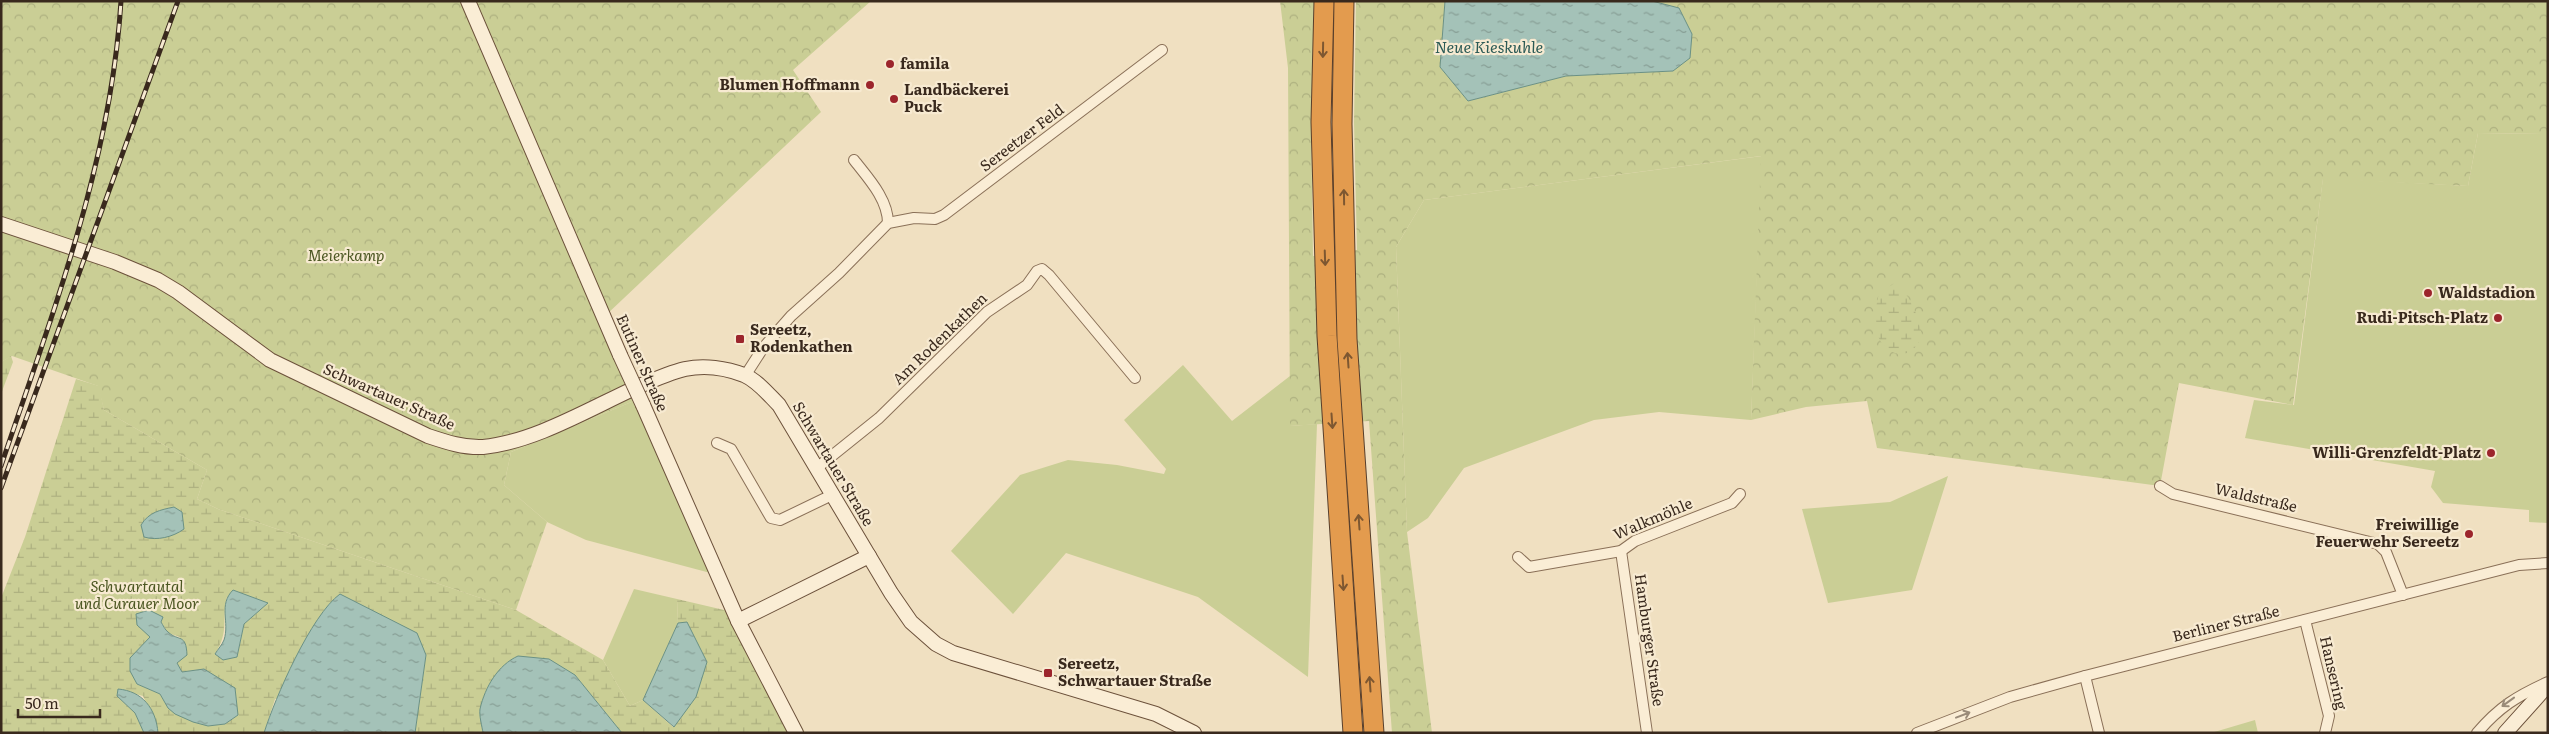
<svg xmlns="http://www.w3.org/2000/svg" width="2549" height="734" viewBox="0 0 2549 734" font-family="Literata,serif">
	<style>
		.green { fill: #cace95 }
		.forest { fill: url(#forest-crowns) }
		.wetland { fill: url(#wetland-marsh); fill-rule: evenodd }
		.water { fill: url(#water-ripples); stroke: #6b9185 }
		.lines { fill: none; stroke-linecap: round; stroke-linejoin: round }
		.street-casing { stroke: #8a7058; stroke-width: 12 }
		.secondary-casing { stroke: #6c513b; stroke-width: 16 }
		.highway-casing { stroke: #583f2c; stroke-width: 21 }
		.street { stroke: #faedd5; stroke-width: 10 }
		.secondary { stroke: #faedd5; stroke-width: 14 }
		.highway { stroke: #e39b4e; stroke-width: 19 }
		.rail-casing { stroke: #39291d; stroke-width: 5 }
		.rail { stroke: #f7ead1; stroke-width: 3; stroke-dasharray: 9; stroke-linecap: butt }
		.secondary-bridge-casing { stroke: #6c513b; stroke-width: 16; stroke-linecap: butt }
		.secondary-bridge { stroke: #faedd5; stroke-width: 14 }
		.oneway { stroke: #7d5731 }
		.oneway2 { stroke: #9a8b79 }
		.poi-dot { fill: #9c252c; stroke: #f7ead1; stroke-width: 2 }
		.labels { text-anchor: middle; stroke-width: 4.5; stroke-linejoin: round; paint-order: stroke }
		.poi-label { font-size: 15px; font-weight: bold; fill: #39291d; stroke: #f7ead1; text-anchor: start }
		.street-label { font-size: 15px; fill: #39291d; stroke: #f7ead1 }
		.park-label { font-size: 15px; font-style: italic; fill: #4c5722; stroke: #f7ead1 }
		.water-label { font-size: 16px; font-style: italic; fill: #2b5a55; stroke: #f7ead1 }
	</style>
	<defs>
		<pattern id="forest-crowns" width="20" height="18" patternUnits="userSpaceOnUse" patternTransform="scale(1.25)"><rect width="20" height="18" fill="#cace95"/><path d="M2 6a3 3 0 1 1 6 0M12 15a3 3 0 1 1 6 0" fill="none" stroke="#aeb180"/></pattern>
		<pattern id="wetland-marsh" width="20" height="14" patternUnits="userSpaceOnUse" patternTransform="scale(1.25)"><rect width="20" height="14" fill="#cace95"/><path d="M1 5h8M5 5V1M11 12h8M15 12V8" fill="none" stroke="#aeb180"/></pattern>
		<pattern id="water-ripples" width="26" height="14" patternUnits="userSpaceOnUse" patternTransform="scale(1.25)"><rect width="26" height="14" fill="#a4c2b8"/><path d="M2 4q2-2 4 0t4 0M15 11q2-2 4 0t4 0" fill="none" stroke="#879e95"/></pattern>
	</defs>
	<rect width="100%" height="100%" fill="#f0e0c1"/>
	<g class="green">
		<path d="M2478,133L2548,134V523L2529,522V510L2443,503L2431,487L2435,471L2245,438L2254,400L2294,405L2323,178L2468,186Z"/>
		<path d="M1762,156L1751,420L1659,412L1594,420L1464,468L1428,518L1407,532L1396,247L1424,200Z"/>
		<path d="M1183,365L1232,421L1290,376V426L1317,424L1308,677L1198,597L1066,553L1013,614L951,551L1020,475L1068,460L1117,465L1164,474L1166,469L1124,420Z"/>
		<path d="M641,398L718,575L586,540L547,522L504,485L511,452Z"/>
		<path d="M1948,476L1912,590L1828,603L1802,509L1890,502Z"/>
		<path d="M634,589L677,599L678,623L643,700L630,706L603,660Z"/>
		<path d="M2255,720L2258,733H2211Z"/>
	</g>
	<g class="forest">
		<path d="M1,1H871L793,70L821,112L605,316L641,398L511,452L504,485L547,522L516,610L218,509L197,499L207,470L104,410L98,386L12,356L1,362Z"/>
		<path d="M1280,1H1315L1311,119L1313,256L1357,250L1354,122L1356,1H1445L1440,67L1468,101L1566,76L1673,71L1652,1H2548V134L2478,133L2468,186L2323,179L2293,405L2179,383L2160,486L1877,448L1867,401L1806,407L1751,420L1761,156L1424,200L1396,247L1407,532L1432,733H1392L1369,421L1290,426L1288,68Z"/>
	</g>
	<g class="wetland">
		<path d="M1895,283C1911,295 1918,316 1922,336C1919,341 1916,348 1911,351C1894,362 1875,341 1875,324C1874,314 1877,303 1879,293Z"/>
		<path d="M11,356L13,362L1,394V362Z"/>
		<path d="M76,379L99,386L104,410L207,470L197,499L218,509L516,610L603,660L630,706L643,700L673,727L687,623H678L677,599L737,613L805,733H622L575,675L480,711L483,733H415L426,655L275,699L264,733H158L157,726L143,696L118,689L117,696L135,713L144,733H1V598L25,537ZM227,597L268,603L244,624L237,657L215,654C230,630 221,621 227,597ZM163,617L161,622L168,633L180,637L177,663L182,672L204,669L238,715L225,724L208,726L168,708L160,694L137,684L145,643L150,637L147,632Z"/>
	</g>
	<g class="water">
		<path d="M1445,1H1652L1679,8L1692,34L1690,58L1673,71L1566,76L1468,101L1440,67Z"/>
		<path d="M174,507L182,512L184,529C173,537 157,541 144,537L141,525C149,512 160,510 174,507Z"/>
		<path d="M233,590L268,603L244,624L237,657L223,660L215,654C218,649 222,645 224,640C230,622 218,605 233,590Z"/>
		<path d="M340,594L417,633L426,655L415,733H264C275,698 311,615 340,594Z"/>
		<path d="M149,610L163,617L161,622C163,625 165,630 168,632C179,642 186,633 187,655L177,663L182,672L204,669L235,688L238,715L225,724L208,726L193,722L175,714L168,708L160,694L137,684L130,671V658L150,637L137,625L136,614Z"/>
		<path d="M687,622L707,662L696,697L674,727L643,700L678,623Z"/>
		<path d="M518,656L549,659L575,675L622,733H483C482,726 479,716 480,709C485,687 498,665 518,656Z"/>
		<path d="M118,689C142,691 156,708 158,733H144L135,713L117,696Z"/>
	</g>
	<g class="lines">
		<defs>
			<g id="street">
				<path d="M854,160C868,178 888,199 888,223"/>
				<path d="M745,376L763,348L791,316L839,273L888,223L914,218L935,219L944,215L1162,50"/>
				<path d="M717,443L731,449L771,518L780,520L834,494"/>
				<path d="M818,467L879,418L987,312L1027,285L1037,271L1042,269L1049,275L1135,378"/>
				<path d="M2160,486L2173,494L2378,544L2386,552L2403,595"/>
				<path d="M1621,551L1647,733"/>
				<path d="M1518,557L1529,567L1621,551L1635,541L1732,503L1740,494"/>
				<path d="M2305,620L2329,716L2325,733"/>
				<path d="M2085,676L2099,733"/>
				<path d="M1917,733L2010,697L2085,676L2519,565L2548,563"/>
				<path d="M2477,733C2499,707 2517,696 2548,682"/>
			</g>
			<g id="secondary">
				<path d="M468,1L620,355"/>
				<path d="M1,224L115,262L158,280L178,292L270,360L428,436C446,442 464,448 483,447C534,442 589,409 635,388C651,381 668,373 685,369C704,365 726,368 744,375C758,381 769,395 779,405L891,593L911,622L936,644L953,653L1156,714L1194,733"/>
				<path d="M643,405L738,621L796,733"/>
				<path d="M738,621L869,556"/>
				<path d="M2505,733L2548,685"/>
			</g>
			<g id="highway">
				<path d="M1324,1L1321,122L1327,336L1353,733"/>
				<path d="M1344,1L1342,124L1347,339L1374,733"/>
			</g>
		</defs>
		<use href="#street" class="street-casing"/>
		<use href="#secondary" class="secondary-casing"/>
		<use href="#highway" class="highway-casing"/>
		<use href="#street" class="street"/>
		<use href="#secondary" class="secondary"/>
		<use href="#highway" class="highway"/>
		<defs>
			<g id="rail">
				<path d="M1,466C52,314 111,163 121,1"/>
				<path d="M1,488L178,1"/>
			</g>
		</defs>
		<use href="#rail" class="rail-casing"/>
		<use href="#rail" class="rail"/>
		<defs>
			<path id="secondary-bridge" d="M620,355L643,405"/>
		</defs>
		<use href="#secondary-bridge" class="secondary-bridge-casing"/>
		<use href="#secondary-bridge" class="secondary-bridge"/>
	</g>
	<defs><path id="oneway-shaft" d="M-6 0H5M1.5-3L5.5 0L1.5 3" fill="none" stroke-width="1.6" stroke-linecap="round" stroke-linejoin="round" transform="scale(1.25)"/></defs>
	<g class="oneway">
		<use href="#oneway-shaft" transform="translate(1323 50) rotate(91)"/>
		<use href="#oneway-shaft" transform="translate(1344 197) rotate(-91)"/>
		<use href="#oneway-shaft" transform="translate(1325 258) rotate(88)"/>
		<use href="#oneway-shaft" transform="translate(1348 360) rotate(-94)"/>
		<use href="#oneway-shaft" transform="translate(1332 421) rotate(86)"/>
		<use href="#oneway-shaft" transform="translate(1359 522) rotate(-94)"/>
		<use href="#oneway-shaft" transform="translate(1343 583) rotate(86)"/>
		<use href="#oneway-shaft" transform="translate(1370 684) rotate(-94)"/>
	</g>
	<g class="oneway2">
		<use href="#oneway-shaft" transform="translate(2508 702) rotate(144)"/>
		<use href="#oneway-shaft" transform="translate(1963 715) rotate(-21)"/>
	</g>
	<g class="poi-dot">
		<circle cx="890" cy="64" r="5"/>
		<circle cx="870" cy="85" r="5"/>
		<circle cx="894" cy="99" r="5"/>
		<circle cx="2428" cy="293" r="5"/>
		<circle cx="2498" cy="318" r="5"/>
		<rect x="735" y="334" width="10" height="10" rx="2.5"/>
		<circle cx="2491" cy="453" r="5"/>
		<circle cx="2469" cy="534" r="5"/>
		<rect x="1043" y="668" width="10" height="10" rx="2.5"/>
	</g>
	<g class="labels">
		<g class="poi-label">
			<text x="900" y="69">famila</text>
			<text x="860" y="90" text-anchor="end">Blumen Hoffmann</text>
			<text x="904" y="95">Landbäckerei<tspan x="904" dy="17">Puck</tspan></text>
			<text x="2438" y="298">Waldstadion</text>
			<text x="2488" y="323" text-anchor="end">Rudi-Pitsch-Platz</text>
			<text x="750" y="335">Sereetz,<tspan x="750" dy="17">Rodenkathen</tspan></text>
			<text x="2481" y="458" text-anchor="end">Willi-Grenzfeldt-Platz</text>
			<text x="2459" y="530" text-anchor="end">Freiwillige<tspan x="2459" dy="17">Feuerwehr Sereetz</tspan></text>
			<text x="1058" y="669">Sereetz,<tspan x="1058" dy="17">Schwartauer Straße</tspan></text>
		</g>
		<g class="street-label">
			<text transform="translate(1022 138) rotate(-37)" y="5">Sereetzer Feld</text>
			<text transform="translate(940 339) rotate(-44)" y="5">Am Rodenkathen</text>
			<text transform="translate(642 363) rotate(66)" y="5">Eutiner Straße</text>
			<text transform="translate(389 397) rotate(24)" y="5">Schwartauer Straße</text>
			<text transform="translate(833 464) rotate(59)" y="5">Schwartauer Straße</text>
			<text transform="translate(2256 498) rotate(13)" y="5">Waldstraße</text>
			<text transform="translate(1653 519) rotate(-23)" y="5">Walkmöhle</text>
			<text transform="translate(2226 624) rotate(-14)" y="5">Berliner Straße</text>
			<text transform="translate(1649 640) rotate(82)" y="5">Hamburger Straße</text>
			<text transform="translate(2333 673) rotate(77)" y="5">Hansering</text>
		</g>
		<g class="park-label">
			<text x="346" y="261">Meierkamp</text>
			<text x="137" y="592">Schwartautal<tspan x="137" dy="17">und Curauer Moor</tspan></text>
		</g>
		<g class="water-label">
			<text x="1489" y="53">Neue Kieskuhle</text>
		</g>
	</g>
	<rect width="2549" height="734" fill="none" stroke="#39291d" stroke-width="5"/>
	<path d="M18 709v8h82v-8" fill="none" stroke="#39291d" stroke-width="2.5"/>
	<text x="25" y="709" font-size="15" fill="#39291d" stroke="#f7ead1" stroke-width="4" paint-order="stroke">50 m</text>
</svg>
